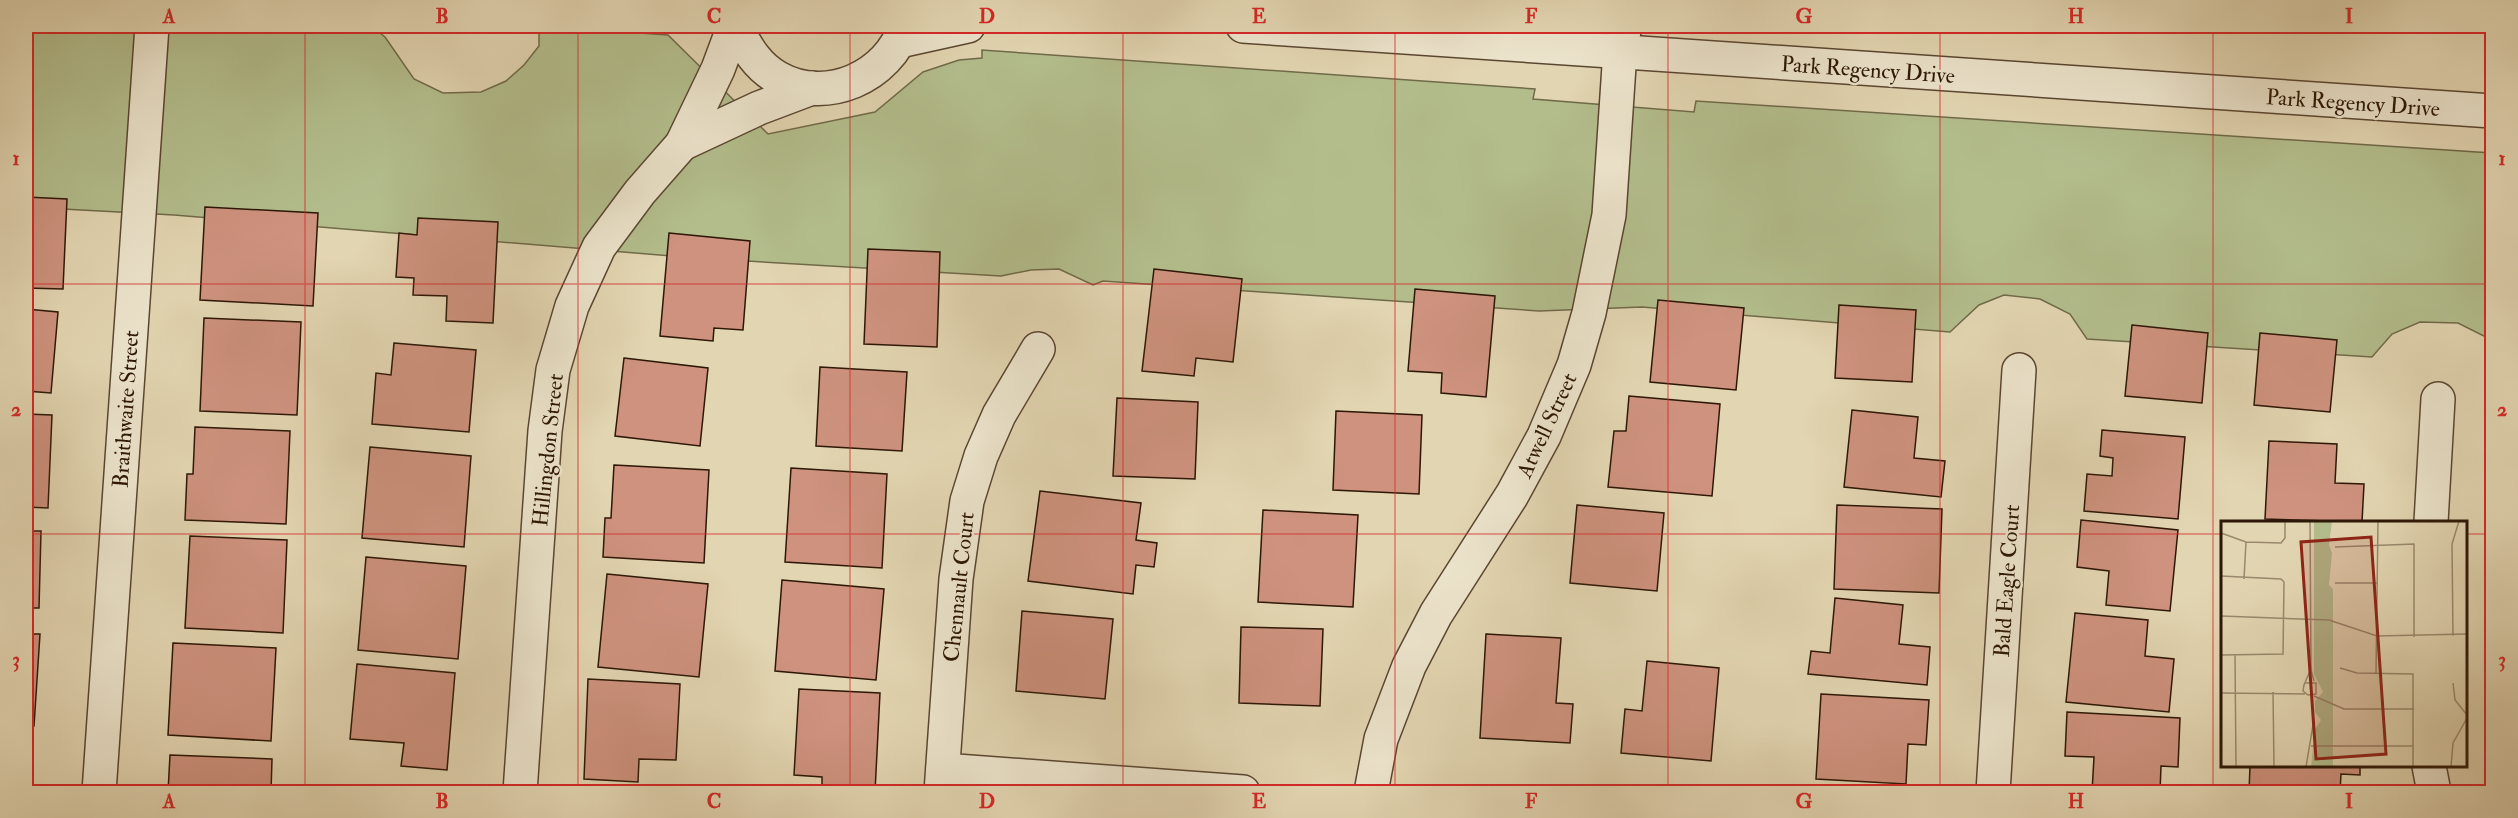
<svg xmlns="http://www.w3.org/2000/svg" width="2518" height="818" viewBox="0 0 2518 818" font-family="'IM FELL Double Pica',serif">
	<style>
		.green { fill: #b3bd8c; stroke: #706a49; stroke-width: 1.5 }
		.building { fill: #ce927e; stroke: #2d1706; stroke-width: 1.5 }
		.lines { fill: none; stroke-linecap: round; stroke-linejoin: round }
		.minor-casing { stroke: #5a4631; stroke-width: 36 }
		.tertiary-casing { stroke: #5a4631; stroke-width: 36 }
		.minor { stroke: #ece4cc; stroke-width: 33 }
		.tertiary { stroke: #ece4cc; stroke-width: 33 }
		.grid { fill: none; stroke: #d62828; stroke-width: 1.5; stroke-opacity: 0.55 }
		.labels { text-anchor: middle; stroke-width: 5; stroke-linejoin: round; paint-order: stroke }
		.street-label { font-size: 22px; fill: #2d1706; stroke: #ece4cc }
		.inset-road { fill: none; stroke: #9a896d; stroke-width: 1.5 }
		.view { fill: #8f2418; fill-opacity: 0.15; stroke: #8f2418; stroke-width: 3 }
		.inset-edge { fill: none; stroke: #2d1706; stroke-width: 3 }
		.neatline { fill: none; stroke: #d62828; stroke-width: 2 }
		.grid-label { font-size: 20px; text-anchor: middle; font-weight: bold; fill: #d62828 }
	</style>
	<rect width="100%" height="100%" fill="#e2d5b1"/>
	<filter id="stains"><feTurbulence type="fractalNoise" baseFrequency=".00333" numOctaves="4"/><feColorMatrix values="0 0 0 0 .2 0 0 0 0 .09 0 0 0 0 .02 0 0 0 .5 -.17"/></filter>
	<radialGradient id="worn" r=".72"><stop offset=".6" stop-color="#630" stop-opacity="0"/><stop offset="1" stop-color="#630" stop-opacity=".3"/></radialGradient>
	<path class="green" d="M26,26H371L385,37L414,79L443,93L481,92L506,81L524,65L539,46V26L668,35L768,134L875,112L923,72L959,60L982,58V50L1535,89L1533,99L1694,112L1696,101L2492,153V346L2488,338L2458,323L2420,322L2392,334L2372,357L2087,339L2070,314L2040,299L2004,295L1979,305L1950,332L1642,307L1539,311L1103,281L1093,285L1059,269L1031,270L1001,276L696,258L174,215L26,207Z"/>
	<g class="building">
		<path d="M26,197L67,199L63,289L26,288Z"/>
		<path d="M205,207L318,213L313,306L200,300Z"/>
		<path d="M418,218L498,222L493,323L446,321L447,296L413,295L414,278L396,277L399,233L417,235Z"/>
		<path d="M669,233L750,241L743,330L714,328L713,341L660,336Z"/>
		<path d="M868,249L940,252L937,347L864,344Z"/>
		<path d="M1154,269L1242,279L1233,362L1196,358L1194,376L1142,371Z"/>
		<path d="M1415,289L1495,296L1486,397L1441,393L1442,373L1408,371Z"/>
		<path d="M1658,300L1744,308L1736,390L1650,382Z"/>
		<path d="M1839,305L1916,310L1912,382L1835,378Z"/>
		<path d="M26,309L58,312L51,393L26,391Z"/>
		<path d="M204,318L301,322L297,415L200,411Z"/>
		<path d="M2132,325L2208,333L2202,403L2125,396Z"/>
		<path d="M2260,333L2337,340L2330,412L2254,405Z"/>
		<path d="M394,343L476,350L469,432L372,424L376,373L391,375Z"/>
		<path d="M624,358L708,368L700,446L615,436Z"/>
		<path d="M820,367L907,372L902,451L816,446Z"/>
		<path d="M1629,396L1720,404L1712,496L1608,487L1614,431H1626Z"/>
		<path d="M1117,398L1198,402L1195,479L1113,476Z"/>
		<path d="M1852,410L1918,417L1914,458L1945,461L1941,497L1844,487Z"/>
		<path d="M1336,411L1422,415L1419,494L1333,490Z"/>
		<path d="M26,414L52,415L48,508L26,507Z"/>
		<path d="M195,427L290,431L286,524L185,520L187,474H193Z"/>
		<path d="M2102,430L2185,437L2178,519L2084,511L2087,474L2112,476L2113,458L2100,456Z"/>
		<path d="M2269,441L2337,444L2335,483L2364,484L2362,522L2265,519Z"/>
		<path d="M370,447L471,456L464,547L362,538Z"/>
		<path d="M614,465L709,470L704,563L603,557L605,518H611Z"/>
		<path d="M791,468L887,474L882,568L785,562Z"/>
		<path d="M1040,491L1141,503L1136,540L1157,543L1154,567L1136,565L1133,594L1028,581Z"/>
		<path d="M1577,505L1664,513L1657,591L1570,583Z"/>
		<path d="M1837,505L1942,509L1939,593L1834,589Z"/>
		<path d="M1263,510L1358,515L1353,607L1258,602Z"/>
		<path d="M2081,520L2178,530L2170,611L2106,605L2109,571L2077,567Z"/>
		<path d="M26,531H41L39,608H26Z"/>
		<path d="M190,536L287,540L283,633L185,628Z"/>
		<path d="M366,557L466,566L458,659L358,650Z"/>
		<path d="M607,574L708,584L699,677L598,667Z"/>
		<path d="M782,580L884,589L876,680L775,671Z"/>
		<path d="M1835,598L1903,605L1899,644L1930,647L1927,685L1808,674L1811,651L1830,653Z"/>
		<path d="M1022,611L1113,619L1105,699L1016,691Z"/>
		<path d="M2075,613L2148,620L2145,656L2174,659L2169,712L2066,702Z"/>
		<path d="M1241,627L1323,629L1320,706L1239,703Z"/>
		<path d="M26,634H40L34,726L26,725Z"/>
		<path d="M1486,634L1561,638L1556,703L1573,704L1570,743L1480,738Z"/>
		<path d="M173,643L276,648L271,741L168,735Z"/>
		<path d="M1647,661L1719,668L1711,761L1621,753L1625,709L1642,711Z"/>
		<path d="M357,664L455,673L447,770L401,766L404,743L350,739Z"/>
		<path d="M588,679L680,684L676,760L639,759L638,782L584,779Z"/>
		<path d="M799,689L880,693L875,792L822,790V777L794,775Z"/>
		<path d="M1821,694L1929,700L1926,745L1908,744L1906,784L1816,779Z"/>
		<path d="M2067,712L2180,718L2178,767L2161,766L2160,792H2092L2094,757L2065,756Z"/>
		<path d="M170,755L272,759L271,792H168Z"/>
		<path d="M2250,766H2360V775L2341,774L2340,792H2249Z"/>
	</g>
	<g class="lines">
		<defs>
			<g id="minor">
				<path d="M735,26C746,46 756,66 778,78C826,105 889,77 905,26"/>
				<path d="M682,144L759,108L812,88"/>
				<path d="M2431,522L2438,399"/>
				<path d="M2429,766L2434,792"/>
				<path d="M943,770L1243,792"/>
				<path d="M99,792L152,26"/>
				<path d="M520,792L545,431L553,370L572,306L599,247L640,192L682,144L718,69L734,26"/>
				<path d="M941,792L956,579L967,501L981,456L999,415L1038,349"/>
				<path d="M1371,792L1381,739L1409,666L1436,614L1512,495L1544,436L1574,365L1589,313L1609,215L1620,51L1625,26"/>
				<path d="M1993,792L2019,370"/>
			</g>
			<g id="tertiary">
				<path d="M1243,26C1660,53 2076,86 2492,111"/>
				<path d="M900,41L968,26"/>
			</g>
		</defs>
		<use href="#minor" class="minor-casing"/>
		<use href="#tertiary" class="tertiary-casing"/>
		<use href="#minor" class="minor"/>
		<use href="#tertiary" class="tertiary"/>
	</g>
	<path class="grid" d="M305,26V792M578,26V792M850,26V792M1123,26V792M1395,26V792M1668,26V792M1940,26V792M2213,26V792M26,284H2492M26,534H2222M2466,534H2492"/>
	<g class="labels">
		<g class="street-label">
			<text transform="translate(1868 69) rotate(4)" y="8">Park Regency Drive</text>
			<text transform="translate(2353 102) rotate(4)" y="8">Park Regency Drive</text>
			<text transform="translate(125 409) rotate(-86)" y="8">Braithwaite Street</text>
			<text transform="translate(1546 425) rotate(-65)" y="8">Atwell Street</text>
			<text transform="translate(547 450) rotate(-84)" y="8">Hillingdon Street</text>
			<text transform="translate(2006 581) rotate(-86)" y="8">Bald Eagle Court</text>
			<text transform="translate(958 587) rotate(-84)" y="8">Chennault Court</text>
		</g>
	</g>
	<g transform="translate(2221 521)">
		<rect width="246" height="246" fill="#e2d5b1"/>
		<path d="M93,0H111L108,24L111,32L108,64L112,68V246H90L94,208L100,199L94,191V180L102,171L93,153Z" fill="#b3bd8c"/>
		<path class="inset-road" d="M89,0L90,149L93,160M0,12L25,21L60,22L64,17V0M114,26L193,23V116M0,55L60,58L63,61L62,133L0,134M23,58L25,21M114,62H157M0,95L108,99L156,115L246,113M232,115L231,23L238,0M14,134L15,246M119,147L136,152L192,153V246M155,152L157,0M84,162H95V173L87,174L82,170L83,164L89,150M232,162L234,179L246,194M52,171L53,246M0,172L84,173M93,175L123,188H193M90,225H192M85,246L93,198M230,246L232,222L246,197"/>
		<path class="view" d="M150,16L165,233L95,238L80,21Z"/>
		<rect width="246" height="246" class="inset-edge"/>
	</g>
	<rect width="2518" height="818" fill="none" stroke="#e2d5b1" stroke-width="66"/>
	<rect x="33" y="33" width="2452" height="752" class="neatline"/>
	<g class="grid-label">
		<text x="169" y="23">A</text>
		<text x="442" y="23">B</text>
		<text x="714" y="23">C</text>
		<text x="987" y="23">D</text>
		<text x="1259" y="23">E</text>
		<text x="1531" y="23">F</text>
		<text x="1804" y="23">G</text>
		<text x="2076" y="23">H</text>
		<text x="2349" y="23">I</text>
		<text x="16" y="165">1</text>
		<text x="2502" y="165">1</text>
		<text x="16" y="416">2</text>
		<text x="2502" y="416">2</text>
		<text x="16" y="666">3</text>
		<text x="2502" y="666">3</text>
		<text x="169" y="808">A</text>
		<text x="442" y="808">B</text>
		<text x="714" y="808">C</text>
		<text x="987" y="808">D</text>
		<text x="1259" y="808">E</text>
		<text x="1531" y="808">F</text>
		<text x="1804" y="808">G</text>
		<text x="2076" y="808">H</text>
		<text x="2349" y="808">I</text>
	</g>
	<rect width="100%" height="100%" filter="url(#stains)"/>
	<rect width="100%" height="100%" fill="url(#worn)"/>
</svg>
